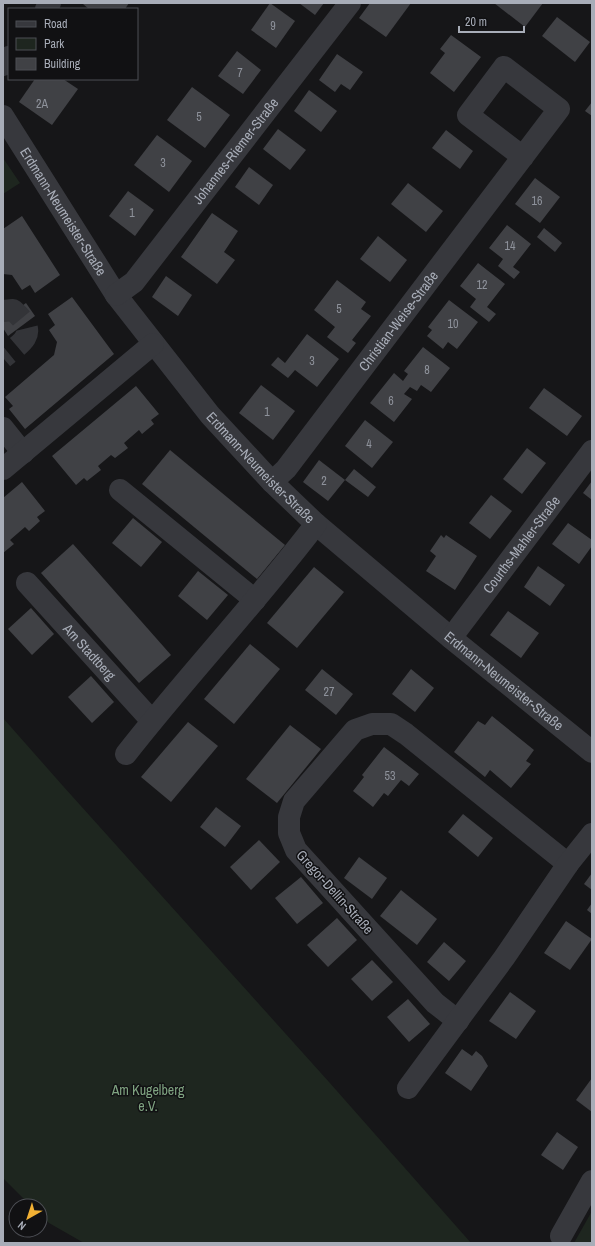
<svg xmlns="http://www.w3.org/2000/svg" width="595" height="1246" viewBox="0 0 595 1246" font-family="'Archivo Narrow',sans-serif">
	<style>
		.green { fill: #1e261f }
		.building { fill: #404145 }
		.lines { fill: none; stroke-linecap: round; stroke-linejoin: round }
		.minor-tunnel { stroke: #333438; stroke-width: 22; stroke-dasharray: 22 11; stroke-linecap: butt }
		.minor { stroke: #37383d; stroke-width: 22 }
		.labels { text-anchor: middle; stroke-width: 3; stroke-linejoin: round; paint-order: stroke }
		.number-label { font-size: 12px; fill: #8e929b }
		.street-label { font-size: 14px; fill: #a8adb8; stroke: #111113 }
		.park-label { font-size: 14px; fill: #7fa381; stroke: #111113 }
	</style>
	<rect width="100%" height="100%" fill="#161618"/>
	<g class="green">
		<path d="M3,158L20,183L3,194Z"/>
		<path d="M3,718L63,786L329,1082L471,1243H84L49,1223L40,1214V1206H31L3,1178Z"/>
		<path d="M592,1211V1243H574Z"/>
	</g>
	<g class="building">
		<path d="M83,3H129L125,9H89L83,4Z"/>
		<path d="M270,3L295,21L276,48L251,30Z"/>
		<path d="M299,3H324L315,15Z"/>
		<path d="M370,3H411L386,37L359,18Z"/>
		<path d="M494,3H543L525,27Z"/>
		<path d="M557,17L590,42L575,62L542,36Z"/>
		<path d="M451,35L481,57L454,92L430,73L445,53L440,49Z"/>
		<path d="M237,51L261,70L243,94L218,76Z"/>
		<path d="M337,54L363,72L350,90L341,84L335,92L319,80Z"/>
		<path d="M35,79H63L78,89L52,125L19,102Z"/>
		<path d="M192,87L230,115L205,148L167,120Z"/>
		<path d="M309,90L337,111L321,132L294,111Z"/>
		<path d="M592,102V116L585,111Z"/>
		<path d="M278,129L306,150L290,170L263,149Z"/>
		<path d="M446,130L473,151L460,169L432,148Z"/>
		<path d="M157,135L192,161L169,192L134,165Z"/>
		<path d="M249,167L273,185L259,205L235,187Z"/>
		<path d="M535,178L560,197L540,223L515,204Z"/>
		<path d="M408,183L443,211L426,232L391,204Z"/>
		<path d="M128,191L154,210L135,236L109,216Z"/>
		<path d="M212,213L238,231L224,252L235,260L217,284L181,257Z"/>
		<path d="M22,216L60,275L35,293L30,285L22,290L12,275L3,274V229Z"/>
		<path d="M507,225L531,244L513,267L520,272L514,279L498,266L503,259L489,248Z"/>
		<path d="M544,228L562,243L555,252L537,237Z"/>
		<path d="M378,236L407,260L390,282L360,259Z"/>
		<path d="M478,263L505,284L487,307L496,314L489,322L470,307L476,299L460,286Z"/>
		<path d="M166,276L192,295L178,316L152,297Z"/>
		<path d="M337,280L366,302L361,309L371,316L352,340L356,343L348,353L327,337L335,327L314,310Z"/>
		<path d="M72,297L114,354L25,429L9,409L13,406L5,397L54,355L57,342L49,330L55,325L48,314Z"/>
		<path d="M449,300L478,322L457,349L448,342L443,349L427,336L432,330L428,327Z"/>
		<path d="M26,303L35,316L8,336L3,328V320Z"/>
		<path d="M307,334L339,359L317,387L295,370L288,378L271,365L278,357L285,363Z"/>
		<path d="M423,347L450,368L431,392L421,385L417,391L410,387L404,394L412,399L394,422L370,403L394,373L403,381L408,374L404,371Z"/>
		<path d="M261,385L295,411L273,440L239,413Z"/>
		<path d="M136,386L159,414L151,420L154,424L142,434L139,430L124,443L128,448L115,458L111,455L98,466L101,470L87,481L84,478L76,485L52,456Z"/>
		<path d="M544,388L582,416L567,436L529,408Z"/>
		<path d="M365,420L393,442L372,468L345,446Z"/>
		<path d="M527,448L546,463L522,494L503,479Z"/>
		<path d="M170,450L285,545L257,579L142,484Z"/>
		<path d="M319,460L345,480L328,501L303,482Z"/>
		<path d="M354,469L376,487L368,497L345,480Z"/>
		<path d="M592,481V500L583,493Z"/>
		<path d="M22,482L45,511L37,517L40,521L29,531L25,527L10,540L14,544L3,553V498Z"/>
		<path d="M491,495L512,511L490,539L469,523Z"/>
		<path d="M133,518L162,542L141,567L112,543Z"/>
		<path d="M568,523L592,540V546L579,564L552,544Z"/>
		<path d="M441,535L444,538L446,535L477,556L455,590L426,571L436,556L430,551Z"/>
		<path d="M73,544L171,655L139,683L41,573Z"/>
		<path d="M538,566L565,585L550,606L524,587Z"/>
		<path d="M314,567L344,592L297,648L267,623Z"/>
		<path d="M198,571L228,595L207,620L178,596Z"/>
		<path d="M31,608L54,634L32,655L8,629Z"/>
		<path d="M508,611L539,633L521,658L490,635Z"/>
		<path d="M250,644L280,669L234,724L204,699Z"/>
		<path d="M322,669L353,694L336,715L305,690Z"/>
		<path d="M411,669L434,688L415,712L392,694Z"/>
		<path d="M91,676L114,702L92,723L68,697Z"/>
		<path d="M492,716L534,750L526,761L531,764L511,788L490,770L485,777L454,752L478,721L485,725Z"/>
		<path d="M188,722L218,746L171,802L141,777Z"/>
		<path d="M290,725L321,749L277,803L246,779Z"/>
		<path d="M384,747L419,774L409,786L401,780L388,796L384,793L373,807L353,791L364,777L362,775Z"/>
		<path d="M216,807L241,826L225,847L200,827Z"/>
		<path d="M463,814L493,838L478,857L448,832Z"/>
		<path d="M259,840L280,862L251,890L230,867Z"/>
		<path d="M359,857L387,878L372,899L344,878Z"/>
		<path d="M592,873V890L584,884Z"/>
		<path d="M301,877L323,903L297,924L275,898Z"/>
		<path d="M401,890L437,919L417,945L380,916Z"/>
		<path d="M592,903V914L587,910Z"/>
		<path d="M337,918L357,940L328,967L307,945Z"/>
		<path d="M566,921L592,939L570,970L544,953Z"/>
		<path d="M444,942L466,961L449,981L427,962Z"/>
		<path d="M372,960L393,982L372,1001L351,979Z"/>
		<path d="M510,992L536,1011L516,1039L489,1021Z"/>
		<path d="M408,999L430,1024L409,1042L387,1017Z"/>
		<path d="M462,1049L472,1056L476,1051L482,1056L488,1066L471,1091L445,1073Z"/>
		<path d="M592,1078V1112L576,1100Z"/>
		<path d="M557,1132L578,1147L563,1170L541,1155Z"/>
	</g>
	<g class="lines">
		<path class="minor-tunnel" d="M3,311L13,310C40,334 24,340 3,358"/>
		<g class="minor">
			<path d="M46,9L50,3"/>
			<path d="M3,65L9,57"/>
			<path id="s1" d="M3,116L116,295L210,415L272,482L316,524L451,638L592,752"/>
			<path id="s2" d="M116,295L134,282L350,3"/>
			<path d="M3,428L23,453"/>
			<path d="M3,469L153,344"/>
			<path id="s3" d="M272,482L286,469L559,109L504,67L468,115L523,157"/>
			<path d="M120,490L255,600"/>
			<path id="s4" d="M27,583L152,721"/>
			<path id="s5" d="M451,638L592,451"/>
			<path d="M126,754C187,676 256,603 316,524"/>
			<path d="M458,1021L435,1003L296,850L289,833V817L294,801L355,730L372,724H391L406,734L568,864"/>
			<path d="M408,1088L504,958L568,864L592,834"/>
			<path d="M561,1236L592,1181"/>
		</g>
	</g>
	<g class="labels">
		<g class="number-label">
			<text x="273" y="30">9</text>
			<text x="240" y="77">7</text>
			<text x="42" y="108">2A</text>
			<text x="199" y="121">5</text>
			<text x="163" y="167">3</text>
			<text x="537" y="205">16</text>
			<text x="132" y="217">1</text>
			<text x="510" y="250">14</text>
			<text x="482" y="289">12</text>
			<text x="339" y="313">5</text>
			<text x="453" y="328">10</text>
			<text x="312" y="365">3</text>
			<text x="427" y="374">8</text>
			<text x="391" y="405">6</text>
			<text x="267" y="416">1</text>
			<text x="369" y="448">4</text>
			<text x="324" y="485">2</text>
			<text x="329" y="696">27</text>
			<text x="390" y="780">53</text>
		</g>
		<g class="street-label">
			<text dy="5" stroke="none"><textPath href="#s2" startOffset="188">Johannes-Riemer-Straße</textPath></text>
			<text dy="5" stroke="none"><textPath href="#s1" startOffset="113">Erdmann-Neumeister-Straße</textPath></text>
			<text dy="5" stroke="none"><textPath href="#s3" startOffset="205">Christian-Weise-Straße</textPath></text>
			<text dy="5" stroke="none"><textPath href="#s1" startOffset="437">Erdmann-Neumeister-Straße</textPath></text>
			<text dy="5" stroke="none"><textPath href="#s5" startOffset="117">Courths-Mahler-Straße</textPath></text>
			<text dy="5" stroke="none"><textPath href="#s4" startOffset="93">Am Stadtberg</textPath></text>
			<text dy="5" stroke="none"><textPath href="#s1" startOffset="761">Erdmann-Neumeister-Straße</textPath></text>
			<text transform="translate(335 892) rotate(48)" y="5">Gregor-Dellin-Straße</text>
		</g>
		<g class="park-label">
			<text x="148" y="1095">Am Kugelberg<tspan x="148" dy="16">e.V.</tspan></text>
		</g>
	</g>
	<rect width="595" height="1246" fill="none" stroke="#a8adb8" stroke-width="8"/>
	<rect x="8" y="8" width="130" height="72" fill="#111113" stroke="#4d4f55"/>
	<rect x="16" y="21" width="20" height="6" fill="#37383d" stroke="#4d4f55"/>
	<text x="44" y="28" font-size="12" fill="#a8adb8">Road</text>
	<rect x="16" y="38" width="20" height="12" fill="#1e261f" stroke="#4d4f55"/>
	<text x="44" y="48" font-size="12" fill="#a8adb8">Park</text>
	<rect x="16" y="58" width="20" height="12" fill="#404145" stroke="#4d4f55"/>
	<text x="44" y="68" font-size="12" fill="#a8adb8">Building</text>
	<g transform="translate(28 1218) rotate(219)"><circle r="19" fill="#111113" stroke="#4d4f55"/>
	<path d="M0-3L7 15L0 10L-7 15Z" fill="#f2b134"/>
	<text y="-6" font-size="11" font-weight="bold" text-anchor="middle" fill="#a8adb8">N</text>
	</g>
	<path d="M459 26v6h65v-6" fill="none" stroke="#a8adb8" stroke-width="2"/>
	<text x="465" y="26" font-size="12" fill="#a8adb8" stroke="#111113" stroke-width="3" paint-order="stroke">20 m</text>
</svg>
